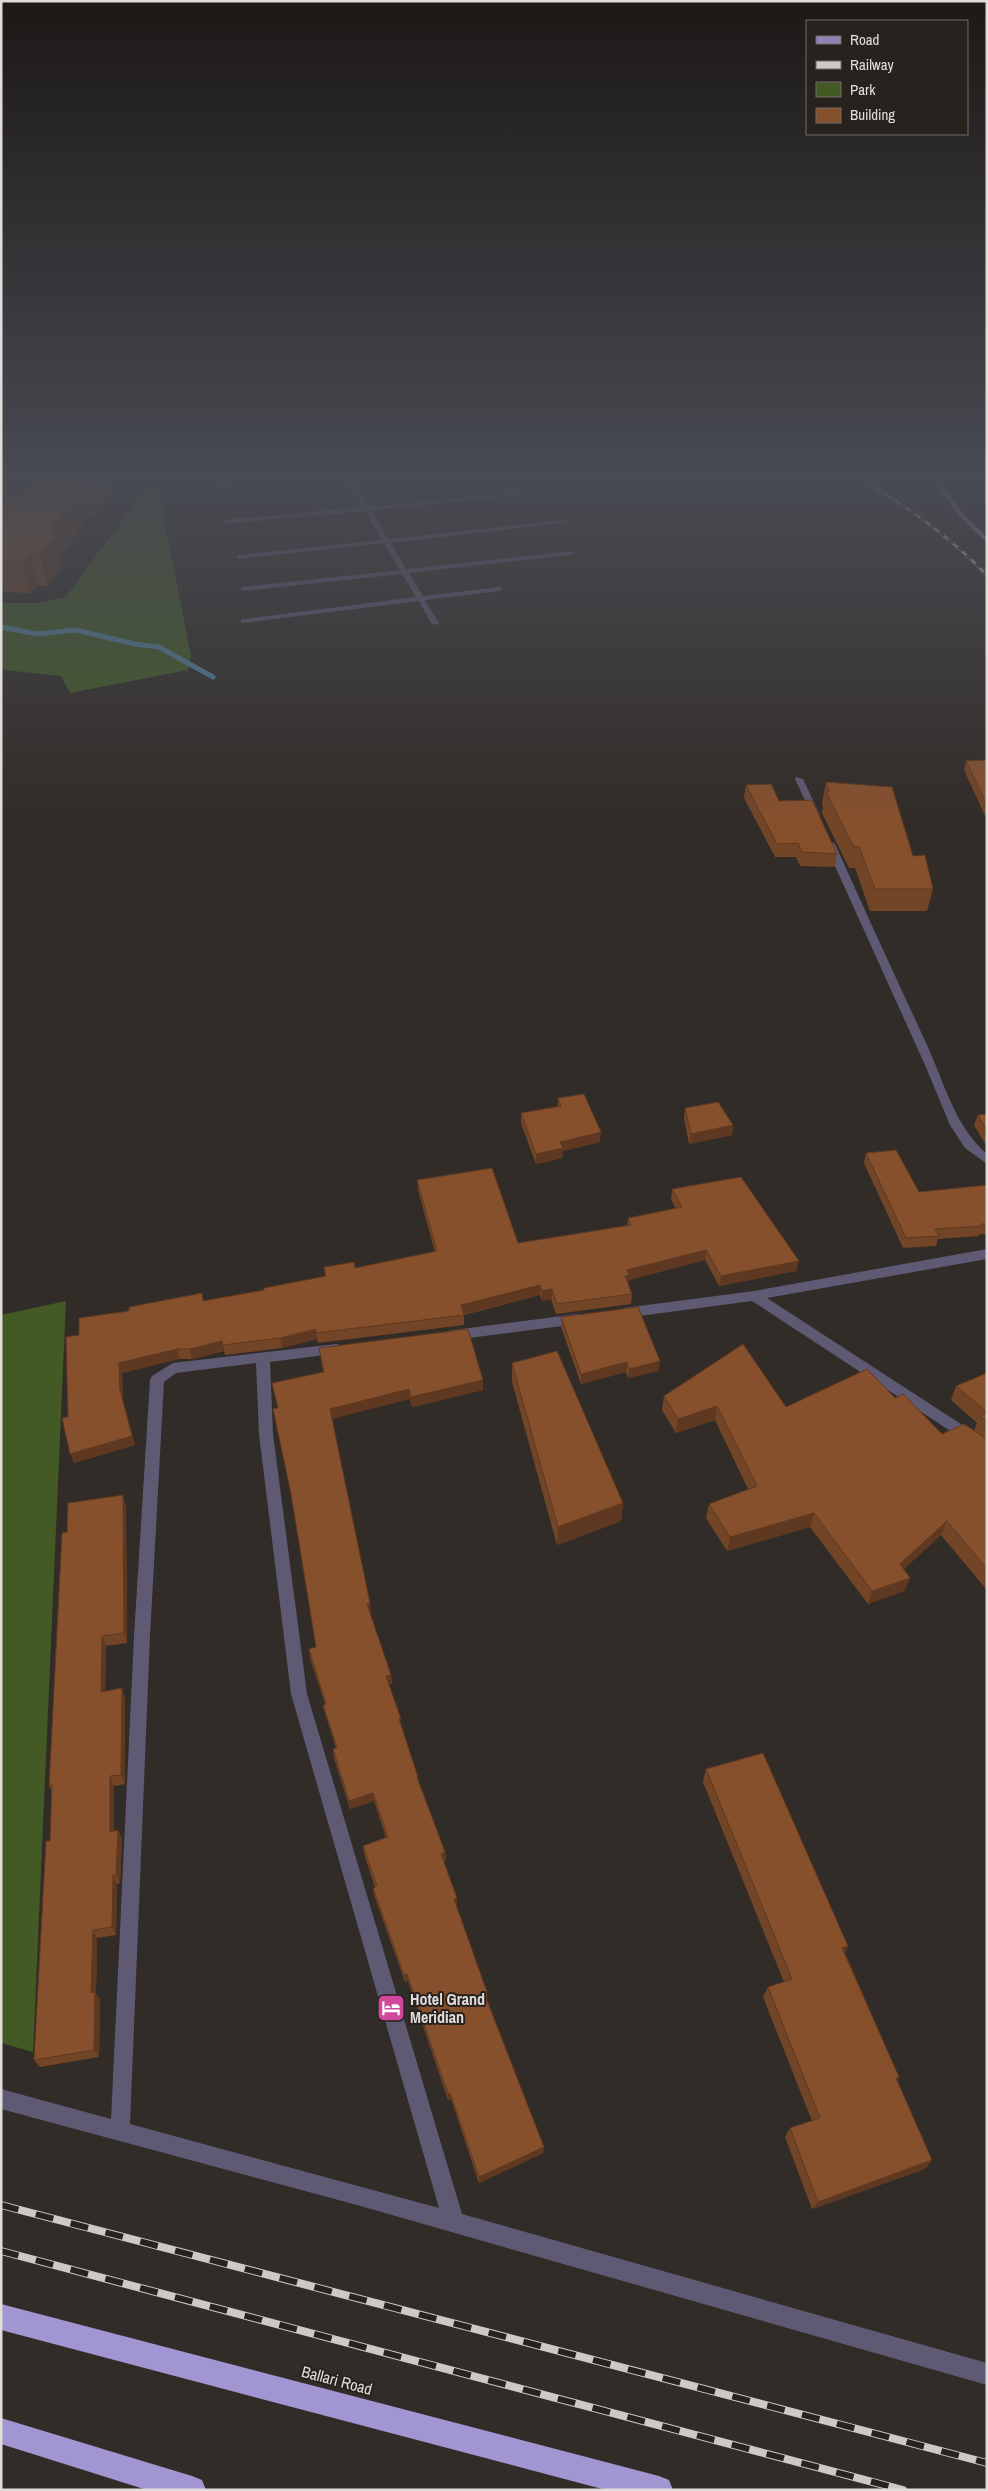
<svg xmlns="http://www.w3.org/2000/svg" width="988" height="2491" viewBox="0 0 988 2491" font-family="'Archivo Narrow',sans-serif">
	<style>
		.green { fill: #435a25 }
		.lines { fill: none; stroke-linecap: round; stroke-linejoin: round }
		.stream { stroke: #538099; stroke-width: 5 }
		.minor { fill: #5e5a73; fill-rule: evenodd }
		.major { fill: #8e85b7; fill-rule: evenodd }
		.highway { fill: #a196d2; fill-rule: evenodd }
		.rail-far1-casing { stroke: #cdc9c7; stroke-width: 3 }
		.rail-casing { stroke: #cdc9c7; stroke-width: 8 }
		.rail-far1 { stroke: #28221f; stroke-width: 2; stroke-dasharray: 6; stroke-linecap: butt }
		.rail { stroke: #28221f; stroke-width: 6; stroke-dasharray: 18; stroke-linecap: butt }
		.wall { fill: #734527 }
		.shaded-wall { fill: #5e3820 }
		.building { fill: #86502d; stroke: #5e3820 }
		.labels { text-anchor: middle; stroke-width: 4; stroke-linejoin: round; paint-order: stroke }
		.near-poi-label { font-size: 16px; font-weight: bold; fill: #e0dcda; stroke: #28221f; text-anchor: start }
		.near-street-label { font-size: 16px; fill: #e0dcda; stroke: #28221f }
	</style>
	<rect width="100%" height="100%" fill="#322c28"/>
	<g class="green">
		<path d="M142,493H159L191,656L188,670L70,693L61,676L4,670L1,664V603H39L66,597Z"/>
		<path d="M66,1301L33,2052L1,2043V1315Z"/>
	</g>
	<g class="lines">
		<path class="stream" d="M1,627L37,634L76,630L135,644L159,647L213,677"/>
		<g class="minor">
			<path d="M274,473H299L214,483L211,481Z"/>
			<path d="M343,473H349L369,507L548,490L551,492L371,510L388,539L566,520L569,522L391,543L406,569L572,551L575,553L572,555L409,573L423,596L499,587L503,589L499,591L425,600L439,623L435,625L431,623L419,601L241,623V619H244L416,597L402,574L243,591L239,589L243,587L400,570L384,543L239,559L236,557L239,555L382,540L365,511L225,524L222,522L225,520L363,507Z"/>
			<path d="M796,777L803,779L820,815L819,817L812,815L795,779Z"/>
			<path d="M830,841L835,844C865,911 896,978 927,1045C944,1082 955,1127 987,1154V1164L965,1148L950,1125L925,1065L825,844Z"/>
			<path d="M987,1249V1259L767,1298L987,1441V1455L752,1301L624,1318L619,1316L617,1313L619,1310L624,1308L754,1291Z"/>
			<path d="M577,1314L582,1316L584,1319L582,1322L577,1324L453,1340L448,1339L446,1335L448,1331L453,1330Z"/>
			<path d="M336,1344L341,1345L343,1349L341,1353L270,1362L273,1434L307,1694L462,2214L987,2363V2385L357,2205L1,2109V2089L111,2119L134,1636L150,1380L152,1376L173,1363ZM256,1363L259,1434L291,1694L439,2208L130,2124L150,1636L164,1382L176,1373Z"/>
		</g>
		<path class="major" d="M929,473H935L963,514L987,537V543L959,516Z"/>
		<g class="highway">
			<path d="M1,2304L659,2476L669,2480L673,2490H606L1,2330Z"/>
			<path d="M1,2418L192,2476L202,2480L206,2490H147L1,2444Z"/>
		</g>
		<defs>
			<path id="rail-far1" d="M849,473C901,501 946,533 987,575"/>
			<g id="rail">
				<path d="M1,2205L987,2463"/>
				<path d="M1,2251L903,2490"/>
			</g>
		</defs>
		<use href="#rail-far1" class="rail-far1-casing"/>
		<use href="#rail" class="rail-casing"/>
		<use href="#rail-far1" class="rail-far1"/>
		<use href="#rail" class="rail"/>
	</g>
	<g class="wall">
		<path d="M42,473H107L111,494L95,516L87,519L62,554L63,563L47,586L37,585L30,593L4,592L2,584H1V505L23,496Z"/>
		<path d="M987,760V820L964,770L966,761Z"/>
		<path d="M826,782L913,856L933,889L927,911H870L855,868H849L822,813L823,806L822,803Z"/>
		<path d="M746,785L779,801L837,854L835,867L800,866L796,857H775L744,798Z"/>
		<path d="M558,1098L600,1142L563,1151L562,1158L536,1164L521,1123V1113L558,1107Z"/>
		<path d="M685,1108L733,1125L732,1135L689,1144L684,1118Z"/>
		<path d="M987,1114V1147L974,1125L978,1115Z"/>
		<path d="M866,1153L919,1192L987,1185V1234H979V1236L938,1239L936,1246L903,1248L864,1163Z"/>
		<path d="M417,1180L518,1243L627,1226L628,1218L676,1209L671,1199L672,1189L799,1261L796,1271L719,1286L705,1260L629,1280L628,1285L632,1294L631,1304L556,1314L551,1299L542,1301L540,1295L464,1315V1325L318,1343L317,1339L282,1348L225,1355L224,1351L192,1359H179L122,1373L123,1400L135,1445L74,1463L68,1417L79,1335L129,1311L202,1293L204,1301L264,1290L325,1276L324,1267L355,1268L435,1252L418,1190Z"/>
		<path d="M561,1317L660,1361L658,1371L628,1378L626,1372L581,1384L561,1327Z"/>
		<path d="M319,1348L483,1390L412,1407L410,1399L332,1418L371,1612L370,1613L391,1675L392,1684H389L419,1783L445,1852L446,1860L444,1861L457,1905L456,1906L487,1992V1999L544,2147L543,2153L479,2183L451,2099L448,2100L408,1981L405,1982L374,1895L373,1888L375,1887L364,1854L363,1846L386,1837L374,1801L350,1809L334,1758L333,1749L336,1748L325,1713L323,1705L325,1704L310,1658L309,1649L316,1647L293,1501L275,1419L278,1408L272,1383L323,1372Z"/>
		<path d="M512,1363L623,1503L621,1521L557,1545L512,1382Z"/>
		<path d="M987,1373V1590L941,1535L904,1569L910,1578L904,1591L868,1604L810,1527L727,1551L706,1518L709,1504L748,1489L715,1420L676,1433L662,1410L664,1396L786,1407L895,1398L942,1434L974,1431L977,1423L951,1400L956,1386Z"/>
		<path d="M126,1506L127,1643L106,1646L105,1691L125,1698V1784L114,1786V1831L118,1830L122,1839L120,1883L117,1884L116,1935L97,1938L96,1994L100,2000L99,2057L40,2067L34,2060L50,1841L52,1791L49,1786L67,1532Z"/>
		<path d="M706,1769L845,1953L899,2077L897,2080L932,2160L925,2169L812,2209L785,2137L790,2128L812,2121L763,1997L768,1987L784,1982L703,1782Z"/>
	</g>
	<g class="shaded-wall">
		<path d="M99,473H107L111,494L95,516L87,519L62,554L63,563L47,586L40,554L51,529L81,488Z"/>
		<path d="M30,553L37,585L30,593L22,561Z"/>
		<path d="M733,1125L732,1135L689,1144L691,1134Z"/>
		<path d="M601,1132L600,1142L563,1151L562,1158L536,1164V1154L560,1142Z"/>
		<path d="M706,1250L705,1260L629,1280L628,1285L625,1276L627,1270Z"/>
		<path d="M799,1261L796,1271L719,1286L721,1276Z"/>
		<path d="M540,1285V1295L461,1315V1305Z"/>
		<path d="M552,1289L551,1299L542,1301V1291Z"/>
		<path d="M316,1329L317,1339L282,1348L280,1338Z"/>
		<path d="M222,1341L224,1351L192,1359L190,1349Z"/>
		<path d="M177,1349L179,1359L122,1373L123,1400L135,1445L74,1463L70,1454L120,1390L119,1363Z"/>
		<path d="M660,1361L658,1371L628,1378L629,1369Z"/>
		<path d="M627,1362L626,1372L581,1384V1374Z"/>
		<path d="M483,1380V1390L412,1407L411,1397Z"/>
		<path d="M409,1389L410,1399L332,1419L330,1409Z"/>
		<path d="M717,1406L715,1420L676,1433L678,1419Z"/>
		<path d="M123,1495L126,1506L127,1643L124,1633Z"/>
		<path d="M623,1503L621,1521L557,1545L558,1527Z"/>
		<path d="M814,1513L810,1527L727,1551L730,1537Z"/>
		<path d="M947,1521L941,1535L895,1577L900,1564Z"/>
		<path d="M910,1578L904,1591L868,1604L872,1591Z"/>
		<path d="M370,1603L371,1612L368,1613L367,1604Z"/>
		<path d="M102,1636L106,1646L105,1701L101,1692Z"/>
		<path d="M391,1675L392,1684L387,1685L386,1676Z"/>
		<path d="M122,1688L125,1698V1784L121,1775Z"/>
		<path d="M110,1776L114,1786V1840L110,1832Z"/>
		<path d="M373,1793L374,1801L350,1809L349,1801Z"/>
		<path d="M118,1830L122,1839L120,1883L116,1875Z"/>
		<path d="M445,1852L446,1860L442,1862L441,1854Z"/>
		<path d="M113,1875L117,1884L116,1935L112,1927Z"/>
		<path d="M457,1898V1905L454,1906V1899Z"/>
		<path d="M93,1930L97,1938L96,1994L100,2000L99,2057L94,2050L91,1993Z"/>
		<path d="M848,1946L843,1957L842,1948Z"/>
		<path d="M407,1974L408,1981L405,1982L404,1975Z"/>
		<path d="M450,2093L451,2099L448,2100V2094Z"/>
		<path d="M544,2147L543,2153L479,2183V2177Z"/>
		<path d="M932,2160L925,2169L812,2209L818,2202Z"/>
	</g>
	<g class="building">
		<path d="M42,473H99L89,486L81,488L51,529H56L53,532H57L40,554L30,553L22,561L1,560V521L5,516H1V505L10,495L23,496Z"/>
		<path d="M987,760V805L966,761Z"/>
		<path d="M826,782L892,787L913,856L925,855L933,889H875L859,847L853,846L826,792H829Z"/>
		<path d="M771,784L779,801L812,800L837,854L802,852L798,843L777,844L746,785Z"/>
		<path d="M584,1094L601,1132L560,1142L563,1148L536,1154L521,1113L561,1106L558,1098Z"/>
		<path d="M718,1102L733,1125L691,1134L685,1108Z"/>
		<path d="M987,1114V1131L978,1115Z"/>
		<path d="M896,1150L919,1192L987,1185V1224H981L982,1226L935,1229L939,1236L906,1238L866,1153Z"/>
		<path d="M492,1168L518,1243L631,1225L628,1218L682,1207L672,1189L741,1177L799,1261L721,1276L706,1250L627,1270L629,1275L625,1276L632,1294L557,1304L552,1289L542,1291L540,1285L461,1305L464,1315L316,1333V1329L280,1338L223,1345L222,1341L190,1349H177L119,1363L120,1390L132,1436L70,1454L62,1418L68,1417L66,1337L79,1335V1318L129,1311V1307L202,1293L203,1301L264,1290V1288L326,1276L324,1267L354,1262L355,1268L437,1251L417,1180Z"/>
		<path d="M638,1307L660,1361L629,1369L627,1362L581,1374L561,1317Z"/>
		<path d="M468,1329L483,1380L411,1397L409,1389L330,1409L370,1603L367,1604L391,1675L386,1676L401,1719H399L418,1777H417L445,1852L441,1854L457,1898L454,1899L487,1992L484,1993L544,2147L479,2177L450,2093L448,2094L407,1974L404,1975L373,1888L377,1886L363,1846L388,1837L373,1793L349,1801L333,1749L337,1748L323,1705L326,1704L309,1649L316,1647L291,1494L273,1409L278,1408L272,1383L324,1372L319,1348Z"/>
		<path d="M743,1344L786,1407L867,1369L895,1398L903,1394L942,1434L964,1424L987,1439V1569L947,1521L900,1564L910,1578L872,1591L814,1513L730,1537L709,1504L757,1486L717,1406L678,1419L664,1396Z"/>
		<path d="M557,1351L623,1503L558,1527L512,1363Z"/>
		<path d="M987,1373V1412L956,1386Z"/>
		<path d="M987,1413V1421L980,1416Z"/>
		<path d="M123,1495L124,1633L102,1636L101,1692L122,1688L121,1775L110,1776V1832L118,1830L116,1875H113L112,1927L93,1930L91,1993L95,1992L94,2050L34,2060L46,1841H50L52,1785L49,1786L62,1533L67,1532L68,1503Z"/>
		<path d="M763,1753L848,1946L842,1948L899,2077L896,2078L932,2160L818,2202L790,2128L820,2118L768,1987L792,1979L706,1769Z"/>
	</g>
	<linearGradient id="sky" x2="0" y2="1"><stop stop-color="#1c1816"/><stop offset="0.58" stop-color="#494b53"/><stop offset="1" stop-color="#494b53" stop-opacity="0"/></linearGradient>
	<rect width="988" height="822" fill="url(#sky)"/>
	<defs>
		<symbol id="hotel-square" viewBox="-11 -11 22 22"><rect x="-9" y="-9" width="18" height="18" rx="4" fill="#d1479c" stroke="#28221f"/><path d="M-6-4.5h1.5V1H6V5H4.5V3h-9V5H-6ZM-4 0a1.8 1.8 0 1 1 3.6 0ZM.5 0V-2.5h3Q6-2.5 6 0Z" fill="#fff"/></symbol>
	</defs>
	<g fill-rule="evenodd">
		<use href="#hotel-square" x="375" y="1992" width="32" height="32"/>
	</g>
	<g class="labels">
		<g class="near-poi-label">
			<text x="410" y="2005">Hotel Grand<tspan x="410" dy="18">Meridian</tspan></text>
		</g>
		<g class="near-street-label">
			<text transform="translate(337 2380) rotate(15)" y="6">Ballari Road</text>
		</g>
	</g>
	<rect width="988" height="2491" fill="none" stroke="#e0dcda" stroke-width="5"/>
	<rect x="806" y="20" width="162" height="115" fill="#28221f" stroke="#726c6a"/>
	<rect x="816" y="36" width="25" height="8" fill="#8e85b7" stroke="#726c6a"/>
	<text x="850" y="45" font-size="15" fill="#e0dcda">Road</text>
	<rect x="816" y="61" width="25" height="8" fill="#cdc9c7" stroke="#726c6a"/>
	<text x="850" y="70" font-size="15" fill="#e0dcda">Railway</text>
	<rect x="816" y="82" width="25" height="15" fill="#435a25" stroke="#726c6a"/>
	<text x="850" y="95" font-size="15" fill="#e0dcda">Park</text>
	<rect x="816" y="108" width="25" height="15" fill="#86502d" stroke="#726c6a"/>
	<text x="850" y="120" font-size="15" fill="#e0dcda">Building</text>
</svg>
